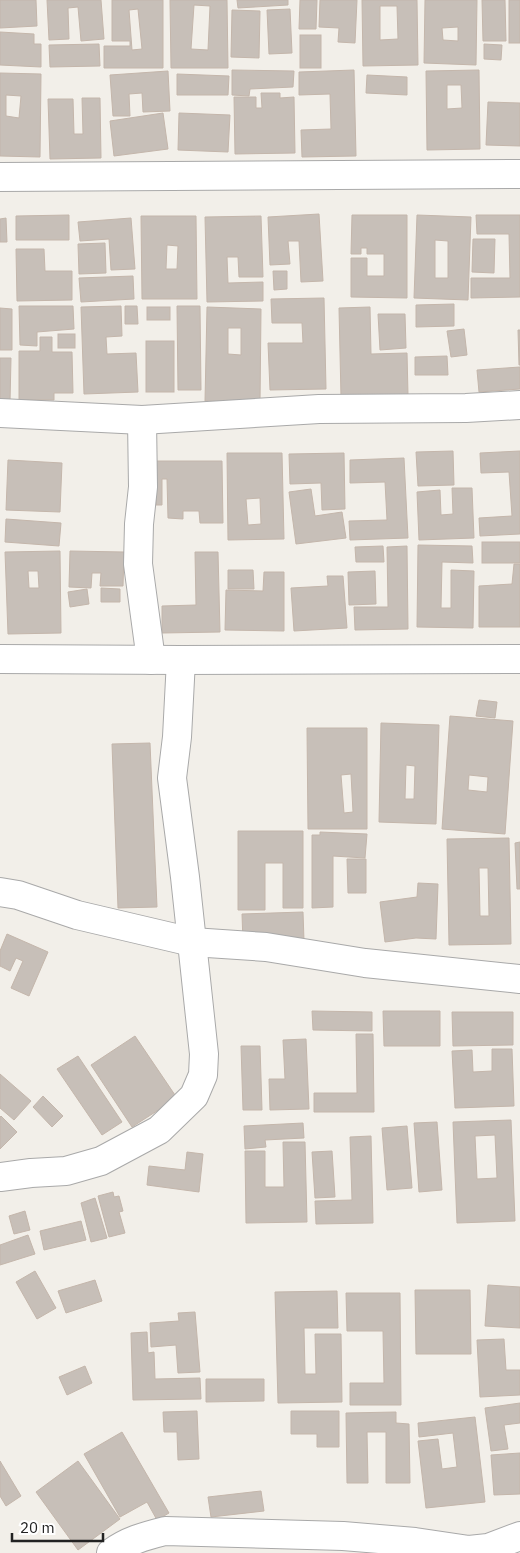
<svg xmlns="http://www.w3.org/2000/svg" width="520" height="1553" viewBox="0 0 520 1553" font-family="'IBM Plex Sans',sans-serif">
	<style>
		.building { fill: #c7bfb8; stroke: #c4b6ab; fill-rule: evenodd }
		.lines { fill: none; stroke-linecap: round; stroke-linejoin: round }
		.minor-casing { stroke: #a9a9a9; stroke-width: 30 }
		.minor { stroke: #fff; stroke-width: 28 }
	</style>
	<rect width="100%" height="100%" fill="#f2efe9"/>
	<g class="building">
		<path d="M0,0H36L37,26L0,28Z"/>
		<path d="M47,0H101L104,39L81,41L78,7L68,8L69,39L49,40Z"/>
		<path d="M112,0H163V68H104V46H130V41H112ZM138,9L142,49L132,50L129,10Z"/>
		<path d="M170,0H227L228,68H171ZM194,5L210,6L208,50L191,49Z"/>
		<path d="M237,0H288V5L238,8Z"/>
		<path d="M300,0H317L316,29H299Z"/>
		<path d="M320,0H357L355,43L338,42L339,28L319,27Z"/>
		<path d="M362,0H417L418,65L363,66ZM380,6H397L398,39L380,40Z"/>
		<path d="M425,0H477L476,65L424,63ZM458,27V41L443,40L442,28Z"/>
		<path d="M482,0H505L506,41H483Z"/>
		<rect x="509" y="0" width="11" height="43"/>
		<path d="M290,9L292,53L269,54L267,10Z"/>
		<path d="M232,10L260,11L259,58L231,57Z"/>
		<path d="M0,32L34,34V44H41V67L0,65Z"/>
		<rect x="300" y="35" width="21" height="33"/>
		<path d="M99,44L100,66L50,67L49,45Z"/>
		<path d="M484,44L502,45L501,60L484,59Z"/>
		<path d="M232,70L294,71L293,87L250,89L249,96L232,95Z"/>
		<path d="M354,70L356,156L302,157L301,130L331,129L330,94L299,95V72Z"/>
		<path d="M479,70L480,149L427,150L426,71ZM447,85H461L462,108L447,109Z"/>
		<path d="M168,71L170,111L143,112L142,93L129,94L130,116H113L110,75Z"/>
		<path d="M0,73L41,74L40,157L0,156ZM6,95L21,96L19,118L6,116Z"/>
		<path d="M177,74L229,76L228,95H177Z"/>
		<path d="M367,75L407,77V95L366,93Z"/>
		<path d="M261,93H280V98L294,97L295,153L235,154L234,97H256V108H262Z"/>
		<path d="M82,98H100L101,158L50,159L48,99H73L74,134H83Z"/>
		<path d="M488,102L520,103V146L486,145Z"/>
		<path d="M163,113L168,149L114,156L110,121Z"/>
		<path d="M179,113L230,115L228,152L178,150Z"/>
		<path d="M319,214L323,281L301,282L299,241H288L290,264L270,265L268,217Z"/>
		<path d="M69,215V240H16V216Z"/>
		<path d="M352,215H407V298L351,297V258H367V276H384V254H367V248H361V254H351Z"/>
		<path d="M417,215L471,217L468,300L414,298ZM435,240L448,241V278H435Z"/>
		<path d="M476,215H520V297L471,298V278H510L509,234H477Z"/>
		<path d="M141,216H196L197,299H142ZM167,245L178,246L177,269H166Z"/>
		<path d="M261,216L263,277H239L238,257H227L228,283L263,282V301L207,302L205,217Z"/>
		<path d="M6,218L7,242H0V219Z"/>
		<path d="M131,218L135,269L111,270L109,239L80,241L78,222Z"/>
		<path d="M473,239H495L494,273L472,272Z"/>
		<path d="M105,243L106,273L79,274L78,244Z"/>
		<path d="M16,249H44L45,271H72V300L17,301Z"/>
		<path d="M273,271H287V289L274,290Z"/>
		<path d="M133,276L134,299L81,302L79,278Z"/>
		<path d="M324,298L326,389L270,390L268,343H303L302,323H272L271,299Z"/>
		<path d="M454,304V326L416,327V305Z"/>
		<path d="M19,306H73L74,329L37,332V346L20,345Z"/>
		<path d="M121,306L122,336L106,337L107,354L136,353L138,392L84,394L81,307Z"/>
		<path d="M125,306H137L138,324H125Z"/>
		<path d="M177,306H200L201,390H178Z"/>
		<rect x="147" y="307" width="23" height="13"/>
		<path d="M207,307L261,309L260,403L205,401ZM228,328H241V355L228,354Z"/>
		<path d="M370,307L371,354L407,353L408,395L341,397L339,308Z"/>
		<path d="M0,308L12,309V350H0Z"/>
		<path d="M378,314H405L406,348L380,350Z"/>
		<path d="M464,329L467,355L451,357L447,331Z"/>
		<path d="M518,330H520V365H519Z"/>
		<rect x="58" y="334" width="17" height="14"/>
		<path d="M40,337H52V352H72L73,393H54V400H19V351H40Z"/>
		<rect x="146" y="341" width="28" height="51"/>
		<path d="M447,356L448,375H415V357Z"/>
		<path d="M0,358H11L10,402H0Z"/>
		<path d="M520,367V389L479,392L477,370Z"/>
		<path d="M453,451L454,485L418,486L416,452Z"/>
		<path d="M520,451V534L480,536L479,518L512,516L509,472L481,473L480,453Z"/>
		<path d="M227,453H282L284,539L228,540ZM260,498L261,524L248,525L246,499Z"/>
		<path d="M344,453L345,509L322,510L321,483L290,484L289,454Z"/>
		<path d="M404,458L408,538L350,540L349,521L387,520L385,482L350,483V460Z"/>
		<path d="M8,460L62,463L60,512L6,510Z"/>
		<path d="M155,461H222L223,523H200L199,511H183V519L168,518L167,479H162V505H156Z"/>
		<path d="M452,488H472L474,538L419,540L417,492L440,490L441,515L453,514Z"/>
		<path d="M311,489L315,516L342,512L346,538L296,544L289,492Z"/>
		<path d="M6,519L61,523L59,546L5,542Z"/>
		<rect x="482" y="542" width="38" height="21"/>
		<path d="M418,545L472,546L473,563L442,562L441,608H451V570L474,571L473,628L417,627Z"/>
		<path d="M383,546L384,562H356L355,547Z"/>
		<path d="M407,546L408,629L355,630L354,607H388L387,547Z"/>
		<path d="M60,551L61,633L8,634L5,552ZM28,571H38L39,588H29Z"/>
		<path d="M70,551L124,552L123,586H100L101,573H92L91,588L69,587Z"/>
		<path d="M195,552H218L220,632L162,633V606L196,605Z"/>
		<path d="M514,564H520V627H479V586L512,584Z"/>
		<path d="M228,570H253L254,589H228Z"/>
		<path d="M375,571L376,604L349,605L348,572Z"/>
		<path d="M264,572H284V631L225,630L226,590L263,591Z"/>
		<path d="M327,576H343L347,628L294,631L291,588L328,586Z"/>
		<path d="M101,588L120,589V602H101Z"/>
		<path d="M87,589L89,604L70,607L68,592Z"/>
		<path d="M479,700L497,702L495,718L476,716Z"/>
		<path d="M450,716L513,721L505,834L442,829ZM469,775L488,777L487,792L468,790Z"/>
		<path d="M381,723L439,725L436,824L379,822ZM406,765L415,766L414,799H405Z"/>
		<path d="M307,728H367V829H308ZM351,774L353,812L344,813L341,775Z"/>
		<path d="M150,743L157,907L118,908L112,744Z"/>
		<path d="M238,831H303V908H283V863H265V910H238Z"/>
		<path d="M320,832L367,834L365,858L333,856V907L312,908V835H320Z"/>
		<path d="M509,838L511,944L449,945L447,839ZM479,868H488L489,916H480Z"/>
		<path d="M520,842V889H517L515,843Z"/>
		<path d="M347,859H366V893H348Z"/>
		<path d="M418,883L438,884L436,939L416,938L385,942L380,902L417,897Z"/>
		<path d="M303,912L304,941L243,943L242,914Z"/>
		<path d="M7,934L48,952L29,996L11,988L23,961L16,958L10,971L0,966V951Z"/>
		<path d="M312,1011L372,1012V1031L313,1030Z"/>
		<path d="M383,1011H440V1046H384Z"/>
		<path d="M452,1012H513V1045L453,1046Z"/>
		<path d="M356,1034H373L374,1112H314V1093H357Z"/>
		<path d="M135,1036L177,1098L132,1127L91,1065Z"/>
		<path d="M306,1039L309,1109L270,1110L269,1079H285L283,1040Z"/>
		<path d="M241,1046H260L262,1110H243Z"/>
		<path d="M492,1049H512L514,1106L455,1108L452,1051L472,1050L473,1072L492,1071Z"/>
		<path d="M78,1056L122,1122L102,1135L57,1069Z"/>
		<path d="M0,1074L31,1101L14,1120L0,1108Z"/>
		<path d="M43,1096L63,1116L52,1127L33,1107Z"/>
		<path d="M1,1116L17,1132L0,1149V1117Z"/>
		<path d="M511,1120L515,1221L457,1223L453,1122ZM495,1135L497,1178L477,1179L475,1136Z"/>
		<path d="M437,1122L442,1190L419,1192L414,1123Z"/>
		<path d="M303,1123L304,1138L265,1140L266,1147L245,1149L244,1126Z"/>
		<path d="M407,1126L412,1188L387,1190L382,1128Z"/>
		<path d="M371,1136L373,1223L316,1224L315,1201L352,1200L350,1137Z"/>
		<path d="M283,1142H305L307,1222L246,1223L245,1151H265V1187H284Z"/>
		<path d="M332,1151L335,1197L315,1198L312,1152Z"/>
		<path d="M187,1152L203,1154L199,1192L147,1185L149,1166L185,1170Z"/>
		<path d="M113,1192L114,1197L119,1196L123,1211L119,1212L125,1233L109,1237L98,1196Z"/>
		<path d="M95,1198L107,1238L91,1242L81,1203Z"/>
		<path d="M25,1211L30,1230L14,1234L9,1216Z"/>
		<path d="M81,1221L86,1240L44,1250L40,1231Z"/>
		<path d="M28,1235L35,1254L0,1265V1245Z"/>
		<path d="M35,1271L56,1308L37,1319L16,1282Z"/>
		<path d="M95,1280L102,1301L66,1313L58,1291Z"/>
		<path d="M488,1285L520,1287V1328L485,1326Z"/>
		<path d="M415,1290H470L471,1354H416Z"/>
		<path d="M337,1291L338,1328H304L305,1374H316L315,1334H341L342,1402L278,1403L275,1292Z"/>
		<path d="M346,1293H400L401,1405H350V1383H384L383,1331H347Z"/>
		<path d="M195,1312L200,1372L178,1373L176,1345L151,1347L150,1323L179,1321L178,1313Z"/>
		<path d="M147,1332L148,1353L154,1352L155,1379L200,1378L201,1399L133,1400L131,1333Z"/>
		<path d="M504,1339L506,1370H520V1395L480,1397L477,1340Z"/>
		<path d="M85,1366L92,1383L67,1395L59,1377Z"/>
		<path d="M206,1379H264V1401L206,1402Z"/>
		<path d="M520,1403V1423L504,1425L508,1449L491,1451L485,1408Z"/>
		<path d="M197,1411L199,1459L178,1460L177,1432H164L163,1412Z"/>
		<path d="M291,1411H339V1447H317V1434H291Z"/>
		<path d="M396,1412V1423L409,1424L410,1483H386V1432H367L368,1483H347L346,1413Z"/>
		<path d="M475,1417L485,1502L426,1508L418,1441L438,1439L442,1469L457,1467L453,1433L419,1437L418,1423Z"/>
		<path d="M122,1432L169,1513L157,1520L147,1502L120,1517L84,1454Z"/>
		<path d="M520,1453V1494L494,1495L491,1455Z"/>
		<path d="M0,1461L21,1496L6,1506L0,1496Z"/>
		<path d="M78,1461L120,1519L78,1550L36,1492Z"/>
		<path d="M261,1491L264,1511L211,1517L208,1497Z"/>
	</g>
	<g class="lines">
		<defs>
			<g id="minor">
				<path d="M0,177L520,174"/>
				<path d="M0,413L142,420L319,409L466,408L520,405"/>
				<path d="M142,420L143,487L139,524L138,564L151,660"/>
				<path d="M0,659L181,660L520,659"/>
				<path d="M0,892L18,895L77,915L192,942L266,947L365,963L520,979"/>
				<path d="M0,1177L31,1173L66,1171L101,1161L159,1130L194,1096L203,1075L204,1054L185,877L172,778L177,737L181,660"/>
				<path d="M111,1553C127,1541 145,1536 165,1531L343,1536L415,1542L469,1550L488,1548L520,1536"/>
			</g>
		</defs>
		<use href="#minor" class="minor-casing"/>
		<use href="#minor" class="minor"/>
	</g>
	<path d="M12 1533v8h91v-8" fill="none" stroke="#222222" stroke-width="2.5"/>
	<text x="20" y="1533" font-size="15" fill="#222222" stroke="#ffffff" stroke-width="4" paint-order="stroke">20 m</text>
</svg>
